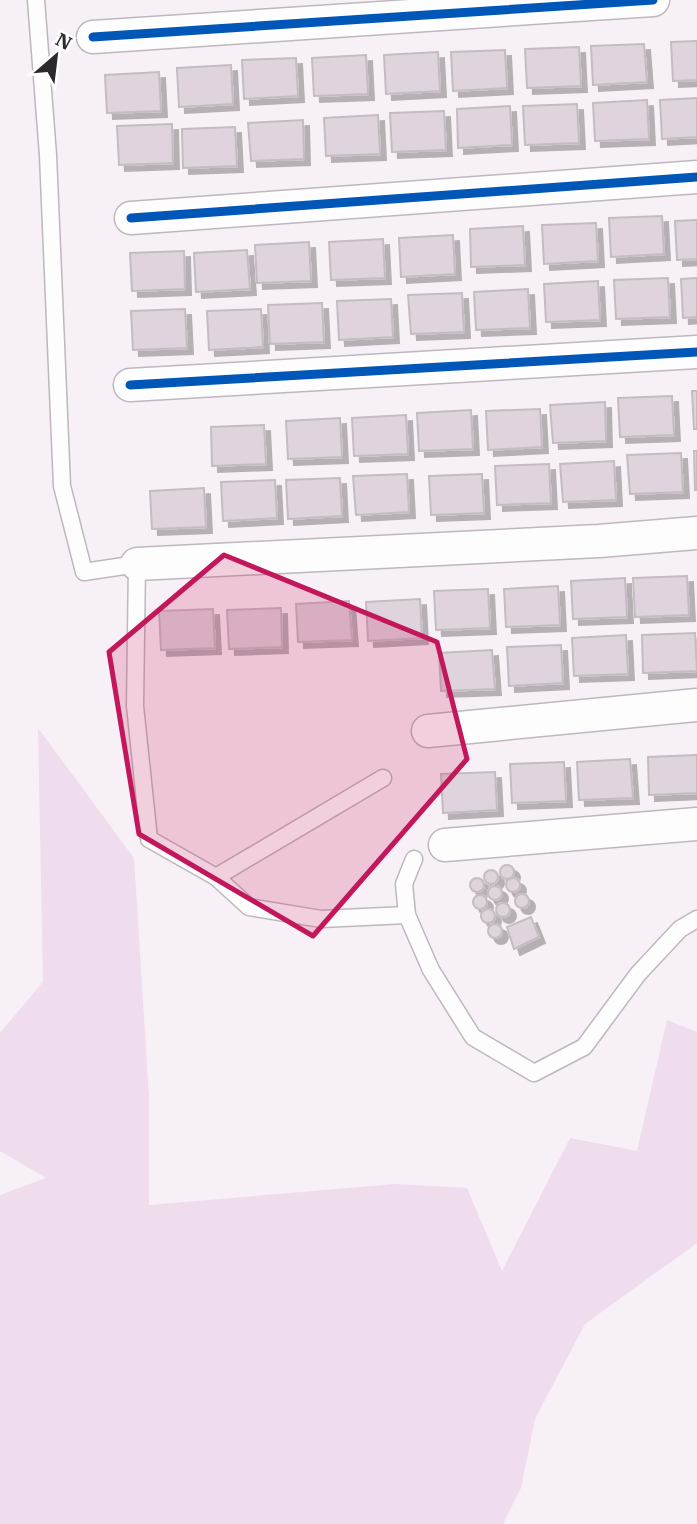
<svg xmlns="http://www.w3.org/2000/svg" width="697" height="1524" viewBox="0 0 697 1524" font-family="'IBM Plex Serif',serif">
	<style>
		.green { fill: #efdcec }
		.building { fill: #dfd4de; stroke: #c3bcc2; stroke-width: 2; filter: url(#shadow) }
		.lines { fill: none; stroke-linecap: round; stroke-linejoin: round }
		.service-casing { stroke: #beb7bd; stroke-width: 19 }
		.minor-casing { stroke: #beb7bd; stroke-width: 35 }
		.service { stroke: #fefdfe; stroke-width: 16 }
		.minor { stroke: #fefdfe; stroke-width: 32 }
		.cycleway-casing { stroke: #fff; stroke-width: 13 }
		.cycleway { stroke: #0057b8; stroke-width: 9 }
		.marked { fill: #c2185b; fill-opacity: 0.2; stroke: #c2185b; stroke-width: 5; stroke-linejoin: round }
	</style>
	<defs>
		<filter id="shadow"><feDropShadow dx="6" dy="6" stdDeviation="0" flood-color="#0004"/></filter>
	</defs>
	<rect width="100%" height="100%" fill="#f8f0f7"/>
	<path class="green" d="M38,728L134,858L149,1097V1205L396,1184L467,1188L502,1271L570,1138L637,1151L667,1020L697,1032V1243L585,1324L535,1419L521,1488L503,1524H0V1195L46,1178L0,1151V1033L43,982Z"/>
	<g class="building">
		<path d="M697,41V80L673,81L671,42Z"/>
		<path d="M644,44L647,82L593,85L591,46Z"/>
		<path d="M579,47L581,86L527,88L525,49Z"/>
		<path d="M505,50L507,88L453,91L451,52Z"/>
		<path d="M438,52L440,91L386,94L384,55Z"/>
		<path d="M366,55L368,94L314,96L312,58Z"/>
		<path d="M296,58L298,96L244,99L242,60Z"/>
		<path d="M231,65L233,104L179,107L177,68Z"/>
		<path d="M159,72L161,111L107,113L105,75Z"/>
		<path d="M697,98V137L662,139L660,100Z"/>
		<path d="M647,100L649,139L595,141L593,103Z"/>
		<path d="M577,104L579,143L525,145L523,106Z"/>
		<path d="M510,106L512,145L458,148L457,109Z"/>
		<path d="M444,111L446,150L392,152L390,113Z"/>
		<path d="M378,115L380,154L326,156L324,118Z"/>
		<path d="M303,120L304,159L251,161L248,123Z"/>
		<path d="M172,124L173,163L119,165L117,126Z"/>
		<path d="M235,127L237,166L183,168L182,129Z"/>
		<path d="M662,216L664,254L611,257L609,218Z"/>
		<path d="M697,220V259L677,260L675,221Z"/>
		<path d="M596,223L598,261L544,264L542,225Z"/>
		<path d="M523,226L525,265L471,267L470,229Z"/>
		<path d="M453,235L455,274L401,277L399,238Z"/>
		<path d="M383,239L385,278L331,280L329,242Z"/>
		<path d="M309,242L311,281L257,283L255,245Z"/>
		<path d="M247,250L250,289L196,292L194,253Z"/>
		<path d="M184,251L185,289L132,291L130,253Z"/>
		<path d="M668,278L670,317L616,319L614,280Z"/>
		<path d="M697,278V317L683,318L681,279Z"/>
		<path d="M598,281L600,320L546,322L544,284Z"/>
		<path d="M528,289L530,328L476,330L474,292Z"/>
		<path d="M462,293L464,332L411,334L408,295Z"/>
		<path d="M391,299L393,337L339,340L337,301Z"/>
		<path d="M322,303L324,342L270,344L268,305Z"/>
		<path d="M185,309L187,348L133,350L131,311Z"/>
		<path d="M261,309L263,347L209,350L207,311Z"/>
		<path d="M692,391H697V429H694Z"/>
		<path d="M672,396L674,435L620,437L618,398Z"/>
		<path d="M605,402L606,441L553,443L550,405Z"/>
		<path d="M540,409L542,447L488,450L486,411Z"/>
		<path d="M471,410L473,449L419,451L417,413Z"/>
		<path d="M406,415L408,454L354,456L352,418Z"/>
		<path d="M340,418L342,457L288,459L286,421Z"/>
		<path d="M264,425L266,464L212,466L211,427Z"/>
		<path d="M694,451H697V490H695Z"/>
		<path d="M681,453L683,492L630,494L627,455Z"/>
		<path d="M614,461L616,500L563,502L560,464Z"/>
		<path d="M549,464L551,503L497,505L495,466Z"/>
		<path d="M407,474L409,512L356,515L353,476Z"/>
		<path d="M482,474L484,513L431,515L429,476Z"/>
		<path d="M340,478L342,516L288,519L286,480Z"/>
		<path d="M275,480L277,518L223,521L221,482Z"/>
		<path d="M204,488L206,527L152,529L150,491Z"/>
		<path d="M687,576L689,615L635,617L633,578Z"/>
		<path d="M625,578L627,617L573,619L571,581Z"/>
		<path d="M558,586L560,625L506,627L504,589Z"/>
		<path d="M488,589L490,628L436,630L434,591Z"/>
		<path d="M420,599L422,638L368,641L366,602Z"/>
		<path d="M349,601L352,640L298,642L296,604Z"/>
		<path d="M281,608L282,647L229,649L227,610Z"/>
		<path d="M213,609L215,648L161,650L159,611Z"/>
		<path d="M695,633L697,671L643,673L642,635Z"/>
		<path d="M626,635L628,674L574,676L572,638Z"/>
		<path d="M561,645L563,683L509,686L507,647Z"/>
		<path d="M492,650L495,689L441,691L439,653Z"/>
		<path d="M697,755V793L649,795L648,757Z"/>
		<path d="M630,759L633,798L579,800L577,762Z"/>
		<path d="M564,762L566,801L512,803L510,764Z"/>
		<path d="M495,772L497,810L443,813L441,774Z"/>
		<circle cx="507" cy="872" r="7"/>
		<circle cx="491" cy="877" r="7"/>
		<circle cx="513" cy="885" r="7"/>
		<circle cx="477" cy="885" r="7"/>
		<circle cx="495" cy="893" r="7"/>
		<circle cx="522" cy="901" r="7"/>
		<circle cx="480" cy="902" r="7"/>
		<circle cx="503" cy="910" r="7"/>
		<circle cx="488" cy="916" r="7"/>
		<path d="M531,917L539,937L514,949L507,927Z"/>
		<circle cx="495" cy="931" r="7"/>
	</g>
	<g class="lines">
		<defs>
			<g id="service">
				<path d="M36,0L48,155L62,486L84,572L137,564L135,706L149,839L216,877"/>
				<path d="M383,778L216,877L249,907L321,919L407,915"/>
				<path d="M414,859L404,884L407,915L431,970L473,1037L534,1073L584,1047L638,974L680,929L697,919"/>
			</g>
			<g id="minor">
				<path d="M93,37L653,0"/>
				<path d="M131,218L697,177"/>
				<path d="M130,385L697,352"/>
				<path d="M137,564L599,541L697,533"/>
				<path d="M428,731L697,705"/>
				<path d="M445,845L697,824"/>
			</g>
		</defs>
		<use href="#service" class="service-casing"/>
		<use href="#minor" class="minor-casing"/>
		<use href="#service" class="service"/>
		<use href="#minor" class="minor"/>
		<defs>
			<g id="cycleway">
				<path d="M93,37L653,0"/>
				<path d="M131,218L697,177"/>
				<path d="M130,385L697,352"/>
			</g>
		</defs>
		<use href="#cycleway" class="cycleway-casing"/>
		<use href="#cycleway" class="cycleway"/>
	</g>
	<path class="marked" d="M224,555L437,642L467,759L313,936L139,834L109,652Z"/>
	<g transform="translate(56 56) rotate(28)" stroke="#ffffff" stroke-width="5" paint-order="stroke">
	<path d="M0-5L12 26L0 18L-12 26Z" fill="#2e292d"/>
	<text y="-10" font-size="19" font-weight="bold" text-anchor="middle" fill="#2e292d">N</text>
	</g>
</svg>
